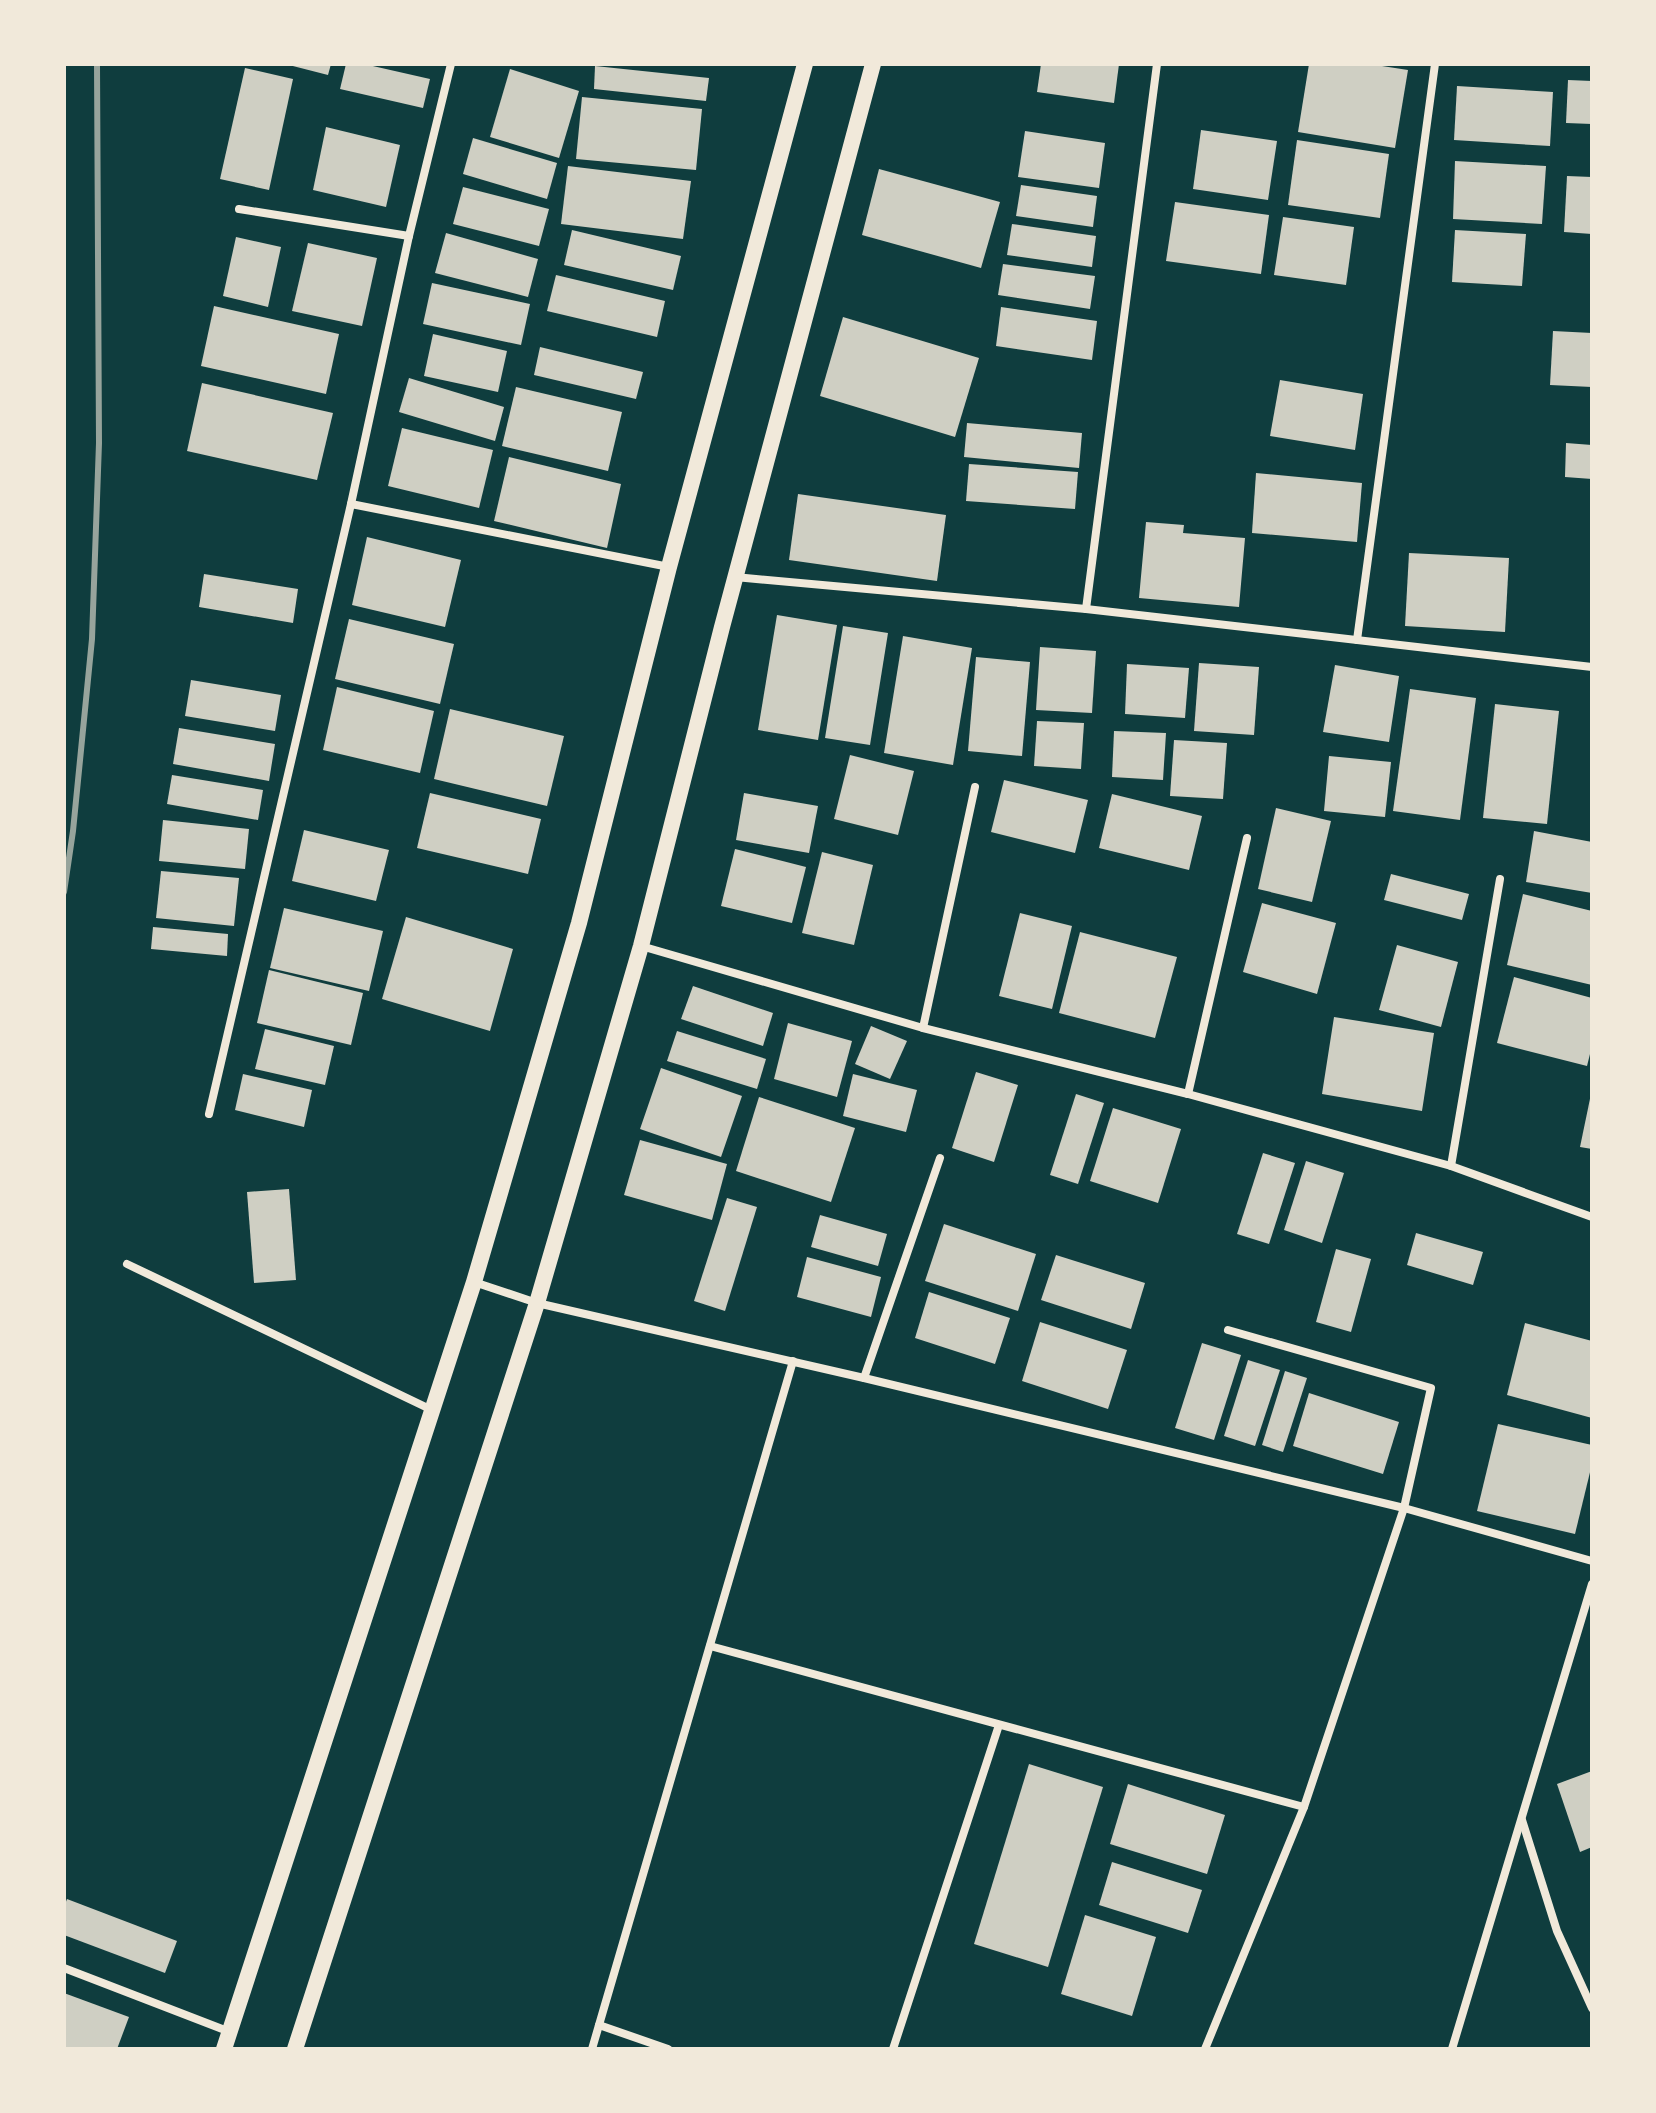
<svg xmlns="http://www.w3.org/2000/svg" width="1656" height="2113" viewBox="0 0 1656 2113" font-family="'Asap Condensed',sans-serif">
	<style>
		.building { fill: #cfcfc3 }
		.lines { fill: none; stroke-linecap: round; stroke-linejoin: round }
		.minor { stroke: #f1e9da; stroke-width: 8 }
		.secondary { stroke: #f1e9da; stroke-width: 16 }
		.rail { stroke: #97a49c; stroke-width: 6 }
	</style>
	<rect width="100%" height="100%" fill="#0f3d3e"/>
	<g class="building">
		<path d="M285,64H331L328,75Z"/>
		<path d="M346,64H364L430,79L423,108L340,89Z"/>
		<path d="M1041,64H1119L1114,103L1037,92Z"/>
		<path d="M1309,64H1369L1408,70L1395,148L1298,132Z"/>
		<path d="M595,66L709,78L706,101L594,89Z"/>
		<path d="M245,68L293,79L269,190L220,179Z"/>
		<path d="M510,69L579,91L559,158L490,137Z"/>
		<path d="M1568,80L1592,81V124L1566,123Z"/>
		<path d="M1457,86L1553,92L1550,146L1454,140Z"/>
		<path d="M582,97L702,109L696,170L576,159Z"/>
		<path d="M326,127L400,145L386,207L313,190Z"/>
		<path d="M1201,130L1277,141L1268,200L1193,189Z"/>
		<path d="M1025,131L1105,143L1099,188L1018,177Z"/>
		<path d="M473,138L557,163L547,199L463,174Z"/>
		<path d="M1297,140L1389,154L1380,218L1288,205Z"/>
		<path d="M1455,161L1546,166L1542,224L1453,219Z"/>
		<path d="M568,166L691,181L683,239L561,224Z"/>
		<path d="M879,169L1000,202L981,268L862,235Z"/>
		<path d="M1567,176L1592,177V234L1564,232Z"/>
		<path d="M1021,185L1097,196L1093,227L1016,216Z"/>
		<path d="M463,187L549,209L539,246L453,224Z"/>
		<path d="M1175,202L1269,215L1261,274L1166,261Z"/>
		<path d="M1283,217L1354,227L1346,285L1274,275Z"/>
		<path d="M1012,224L1096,236L1092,267L1007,255Z"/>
		<path d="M572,230L681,256L673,290L564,265Z"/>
		<path d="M1455,230L1526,234L1522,286L1452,282Z"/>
		<path d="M446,233L538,259L528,297L435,273Z"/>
		<path d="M236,237L281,247L268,307L223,296Z"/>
		<path d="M308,243L377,258L362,326L292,311Z"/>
		<path d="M1003,264L1095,276L1090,309L998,295Z"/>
		<path d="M556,275L665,301L657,337L547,311Z"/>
		<path d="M432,283L530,304L521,345L423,324Z"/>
		<path d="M214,306L339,334L326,394L201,366Z"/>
		<path d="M1001,307L1097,321L1092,360L996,346Z"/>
		<path d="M843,317L979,358L955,437L820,396Z"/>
		<path d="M1553,331L1592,333V387L1550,385Z"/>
		<path d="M433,334L507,351L498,392L424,376Z"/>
		<path d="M540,347L643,372L636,399L534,375Z"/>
		<path d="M409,378L504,407L495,441L399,412Z"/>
		<path d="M1280,380L1363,394L1355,450L1270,436Z"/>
		<path d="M202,383L333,413L317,480L187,451Z"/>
		<path d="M516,387L622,412L608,471L502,446Z"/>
		<path d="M967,423L1082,433L1079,468L964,457Z"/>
		<path d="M402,428L493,450L479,508L388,486Z"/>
		<path d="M1566,443L1592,445V479L1565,477Z"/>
		<path d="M509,457L621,484L607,548L494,521Z"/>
		<path d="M969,464L1078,472L1075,509L966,501Z"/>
		<path d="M1256,473L1362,483L1357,542L1252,533Z"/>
		<path d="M798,494L946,515L937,581L789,560Z"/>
		<path d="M1146,522L1184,525L1183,533L1245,538L1239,607L1139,598Z"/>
		<path d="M367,537L461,560L445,627L352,605Z"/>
		<path d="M1409,553L1509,558L1505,632L1405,626Z"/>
		<path d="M204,574L298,589L293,623L199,607Z"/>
		<path d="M777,615L837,625L818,740L758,730Z"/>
		<path d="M349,619L454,644L440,704L335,679Z"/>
		<path d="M843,626L888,633L870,745L825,738Z"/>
		<path d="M903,636L972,648L953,765L884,753Z"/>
		<path d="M1040,647L1096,651L1092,713L1036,710Z"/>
		<path d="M976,657L1030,662L1022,756L968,751Z"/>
		<path d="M1199,663L1259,667L1254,735L1194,731Z"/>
		<path d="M1127,664L1189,668L1185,718L1125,714Z"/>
		<path d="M1335,665L1399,676L1389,742L1323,732Z"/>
		<path d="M191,680L281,695L275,731L185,716Z"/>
		<path d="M337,687L434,711L420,773L323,750Z"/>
		<path d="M1410,689L1476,698L1460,820L1393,811Z"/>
		<path d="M1495,704L1559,711L1547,824L1483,818Z"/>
		<path d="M450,709L564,736L547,806L434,779Z"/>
		<path d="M1037,721L1084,723L1081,769L1034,766Z"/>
		<path d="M179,728L275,744L269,781L173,764Z"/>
		<path d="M1114,731L1166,733L1163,780L1112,777Z"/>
		<path d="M1174,740L1227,743L1223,799L1170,796Z"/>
		<path d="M850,755L914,771L898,835L834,819Z"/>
		<path d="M1329,756L1391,762L1385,817L1324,811Z"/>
		<path d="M172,775L263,790L258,820L167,804Z"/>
		<path d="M1004,780L1088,800L1075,853L991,832Z"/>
		<path d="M430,793L541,819L528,874L417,848Z"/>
		<path d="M744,793L818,806L809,853L736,840Z"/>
		<path d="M1112,794L1202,816L1189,870L1099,848Z"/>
		<path d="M1276,808L1331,821L1312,902L1258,889Z"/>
		<path d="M163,820L249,829L245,869L159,861Z"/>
		<path d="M304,830L389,850L376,901L292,881Z"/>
		<path d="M1534,831L1592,842V893L1526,882Z"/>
		<path d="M735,849L806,867L792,923L721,906Z"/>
		<path d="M822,852L873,865L854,945L802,933Z"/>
		<path d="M161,871L239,878L234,926L156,918Z"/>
		<path d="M1391,874L1469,894L1462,920L1384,900Z"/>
		<path d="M1523,894L1592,911V985L1507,965Z"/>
		<path d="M1262,903L1336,923L1317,994L1243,972Z"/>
		<path d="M284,908L383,931L369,991L270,968Z"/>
		<path d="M1020,913L1072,926L1052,1009L999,996Z"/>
		<path d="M406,917L513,949L490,1031L382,999Z"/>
		<path d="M153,927L228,934L227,956L151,949Z"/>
		<path d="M1080,932L1177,957L1155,1038L1059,1013Z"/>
		<path d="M1397,945L1458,962L1441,1027L1379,1010Z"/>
		<path d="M269,970L363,993L351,1045L257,1023Z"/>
		<path d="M1514,977L1592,998V1046L1587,1066L1497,1043Z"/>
		<path d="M693,986L773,1013L763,1046L681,1019Z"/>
		<path d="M1334,1017L1434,1033L1422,1111L1322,1094Z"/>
		<path d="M788,1023L852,1041L837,1097L774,1079Z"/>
		<path d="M871,1026L907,1041L890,1079L855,1064Z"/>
		<path d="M265,1029L334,1046L325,1085L255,1069Z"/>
		<path d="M677,1031L766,1059L757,1089L667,1061Z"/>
		<path d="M661,1068L742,1096L721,1157L640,1129Z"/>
		<path d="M976,1072L1018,1085L994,1162L952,1148Z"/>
		<path d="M243,1074L312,1090L304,1127L235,1110Z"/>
		<path d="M853,1074L917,1090L906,1132L843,1116Z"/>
		<path d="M1076,1094L1104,1103L1078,1184L1050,1175Z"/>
		<path d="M1591,1094H1592V1149L1580,1147Z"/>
		<path d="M759,1097L855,1128L831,1202L736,1171Z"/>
		<path d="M1113,1108L1181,1129L1158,1203L1090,1181Z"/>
		<path d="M640,1140L727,1164L712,1220L624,1195Z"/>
		<path d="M1263,1153L1295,1163L1269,1244L1237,1234Z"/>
		<path d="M1306,1161L1344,1173L1322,1243L1284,1230Z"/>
		<path d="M289,1189L296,1280L254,1283L247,1192Z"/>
		<path d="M727,1198L757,1207L725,1311L694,1301Z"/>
		<path d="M820,1215L887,1234L878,1266L811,1247Z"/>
		<path d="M944,1224L1036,1254L1018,1311L925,1281Z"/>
		<path d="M1416,1233L1483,1252L1473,1285L1407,1265Z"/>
		<path d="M1336,1249L1371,1259L1351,1332L1316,1322Z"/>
		<path d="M1056,1255L1145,1283L1131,1329L1041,1300Z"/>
		<path d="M807,1257L881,1277L871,1317L797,1297Z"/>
		<path d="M929,1292L1010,1318L995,1364L915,1338Z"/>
		<path d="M1040,1322L1127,1350L1108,1409L1022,1381Z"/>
		<path d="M1525,1323L1592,1341V1418L1507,1395Z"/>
		<path d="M1202,1343L1241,1355L1214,1440L1175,1428Z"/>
		<path d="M1248,1360L1280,1370L1255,1446L1224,1436Z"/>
		<path d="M1285,1371L1307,1378L1283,1452L1262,1445Z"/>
		<path d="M1309,1393L1399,1422L1383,1474L1293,1446Z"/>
		<path d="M1498,1424L1592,1445V1464L1575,1534L1477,1511Z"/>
		<path d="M1029,1764L1103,1787L1048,1967L974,1944Z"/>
		<path d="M1592,1771V1847L1580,1852L1557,1784Z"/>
		<path d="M1128,1784L1225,1815L1207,1874L1110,1844Z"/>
		<path d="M1112,1862L1202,1890L1188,1933L1099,1905Z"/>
		<path d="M67,1899L177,1941L165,1973L64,1935V1907Z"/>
		<path d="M1085,1915L1156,1937L1132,2016L1061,1994Z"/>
		<path d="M64,1993L129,2017L117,2049H64Z"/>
	</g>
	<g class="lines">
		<g class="minor">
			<path d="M239,209L409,236"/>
			<path d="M351,504L669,567"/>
			<path d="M735,577L1086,609L1592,667"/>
			<path d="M1086,609L1157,64"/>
			<path d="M1357,640L1435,64"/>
			<path d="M641,946L923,1028L1188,1094L1451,1166L1592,1217"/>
			<path d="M923,1028L975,787"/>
			<path d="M1188,1094L1247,838"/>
			<path d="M209,1114L351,504L409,236L451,64"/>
			<path d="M1451,1166L1500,879"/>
			<path d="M127,1264L432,1410"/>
			<path d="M474,1282L537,1303L864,1378L1404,1508L1592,1561"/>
			<path d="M864,1378L940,1158"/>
			<path d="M710,1646L1304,1807"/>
			<path d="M1522,1820L1557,1931L1592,2008"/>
			<path d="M64,1968L230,2032"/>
			<path d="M599,2025L668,2049"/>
			<path d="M592,2049L793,1361"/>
			<path d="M893,2049L999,1725"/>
			<path d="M1205,2049L1304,1807L1404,1508L1431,1388L1228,1330"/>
			<path d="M1452,2049L1592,1584"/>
		</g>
		<g class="secondary">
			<path d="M224,2049L474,1282L579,923L669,567L805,64"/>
			<path d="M295,2049L537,1303L641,946L722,627L873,64"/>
		</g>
		<path class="rail" d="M64,892L73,831L92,639L99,443L97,64"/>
	</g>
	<rect width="1656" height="2113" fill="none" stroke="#f1e9da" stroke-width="132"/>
</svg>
